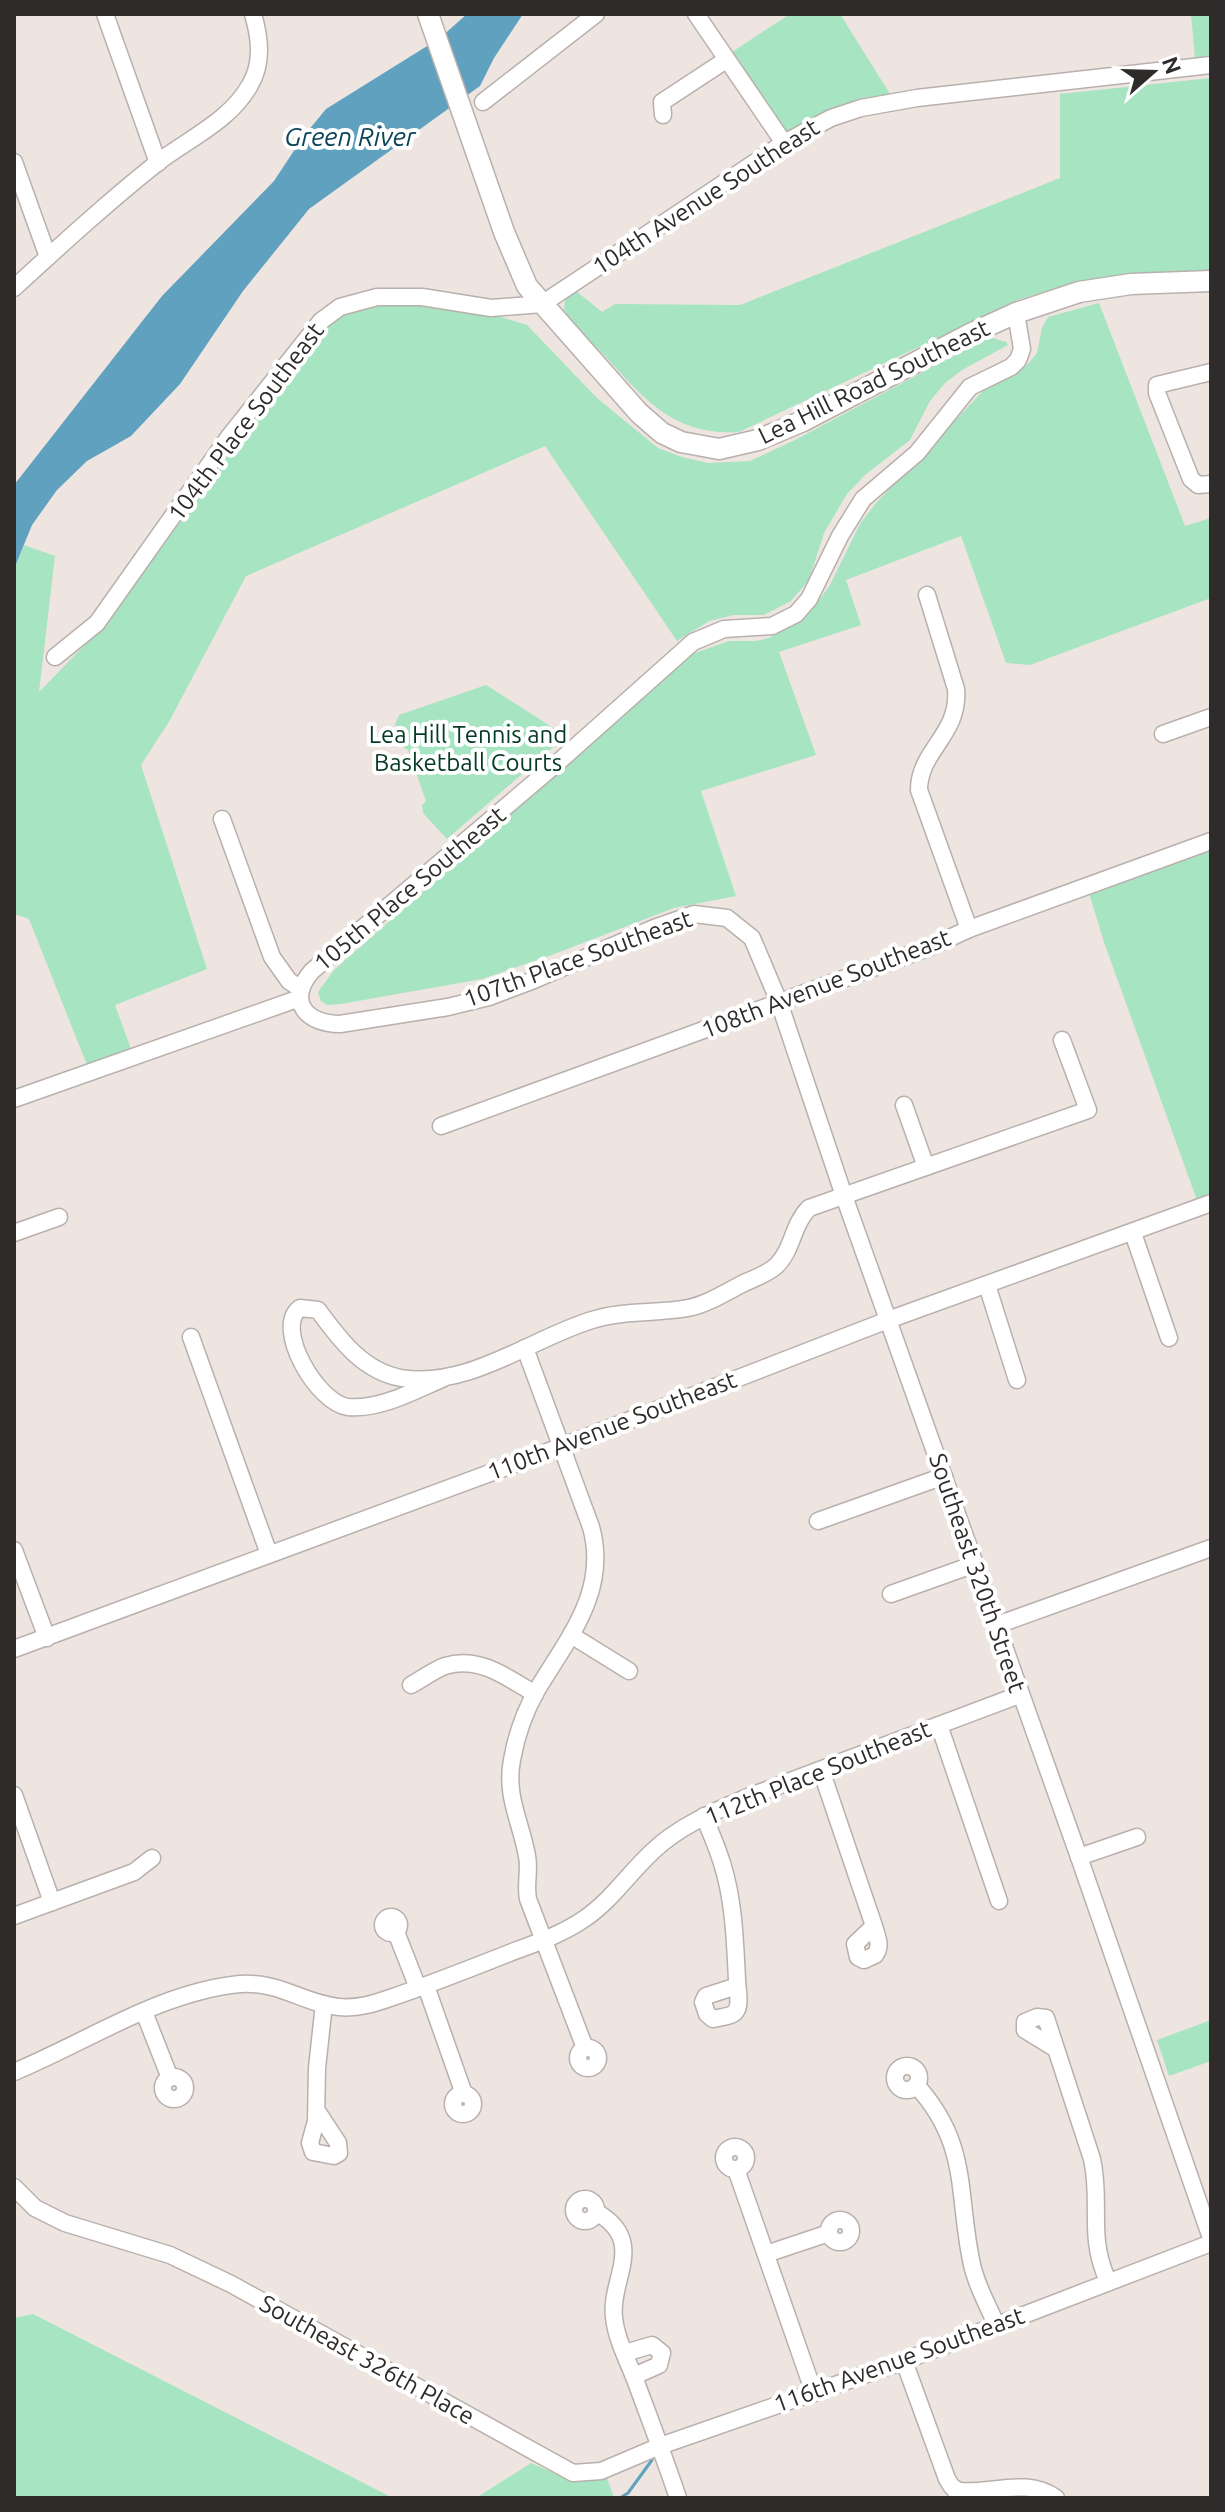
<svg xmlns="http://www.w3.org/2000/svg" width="1225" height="2512" viewBox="0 0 1225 2512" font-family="Ubuntu,sans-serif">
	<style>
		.green { fill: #a6e4c2 }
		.water { fill: #5fa1bf }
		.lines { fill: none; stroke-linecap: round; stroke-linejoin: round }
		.stream { stroke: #5fa1bf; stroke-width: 3 }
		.minor-casing { stroke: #b9b0ad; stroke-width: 19 }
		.major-casing { stroke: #b9b0ad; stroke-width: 23 }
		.minor { stroke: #fff; stroke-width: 16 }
		.major { stroke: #fff; stroke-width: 20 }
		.labels { text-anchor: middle; stroke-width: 8; stroke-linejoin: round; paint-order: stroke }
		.street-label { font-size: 24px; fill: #2e2b2a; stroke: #fff }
		.park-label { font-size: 24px; fill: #053a25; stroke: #fff }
		.water-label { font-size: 26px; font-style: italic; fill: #0c445a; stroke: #fff }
	</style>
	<rect width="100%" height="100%" fill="#eee5e1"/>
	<g class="green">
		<path d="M790,14H840L890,94L839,108L784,134L729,54Z"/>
		<path d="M1191,14H1211V57L1195,59Z"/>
		<path d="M1211,78V275C1144,267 1081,278 1018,300L739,432C674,436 645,400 605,356C591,342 574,327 564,310L565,300L576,291L602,312L615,304L740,305L1060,178V94Z"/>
		<path d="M397,302L484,312L527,325L597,398L658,448L682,457L708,463L750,461L795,440L989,337L1006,342L1008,345L962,370L945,383L930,401L910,440L865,475L847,494L824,533L809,580L791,601L764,615H734L709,621L677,641L545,446L246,576L170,720L141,765L207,969L115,1005L131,1049L87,1065L29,919L14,914V569L24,545L55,556L39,692L110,619L316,334C348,310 358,306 397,302Z"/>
		<path d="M1099,303L1185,526L1211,518V598L1030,665L1006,663L961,536L846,580L861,625L779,652L816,755L701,791L736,896L674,908L549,956L482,979L341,1004L327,1005L321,1001L318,992L334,970L692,654L729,641H756L769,638L812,609L829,587L860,524L876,503L984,390L1018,372L1028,364L1037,353L1042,328L1048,317Z"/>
		<path d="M486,685L566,736L447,839L423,813L422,805L426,801L408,750L389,740L399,715Z"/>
		<path d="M1211,851V1198L1198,1203L1104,942L1089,893Z"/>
		<path d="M1211,2020V2061L1169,2076L1157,2040Z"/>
		<path d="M33,2314L393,2498H14V2318Z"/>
		<path d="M531,2463L567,2479L607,2478L614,2498H476Z"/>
	</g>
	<path class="water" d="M467,14H523L494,58L480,86L309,209L243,291L180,384L131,436L87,461L57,490L32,525L14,569V485L162,296L274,181L303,137L326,109L440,38Z"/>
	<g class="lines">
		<path class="stream" d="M620,2498L628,2493L652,2460"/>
		<defs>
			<g id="minor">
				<path d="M105,14L158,163"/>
				<path d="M696,14L784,143"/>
				<path d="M483,102L596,14"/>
				<path d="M663,115L662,102L726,60"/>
				<path d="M14,162L48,257"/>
				<path d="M14,288C61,245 108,202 157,163C188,139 230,121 250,85C263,63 260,38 253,14"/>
				<path d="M1016,313L1022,349L1018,360L1011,367L970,387L917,453L863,499L840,536L809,599L796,614L772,626L724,629L693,642L555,765L312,971C286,1001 306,1024 340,1024L448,1007L489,997L534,980L654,928L694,914L727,918L752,938L779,1002L844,1196L1079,1857L1211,2238"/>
				<path d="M1211,372L1157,385V393L1191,479L1198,485L1211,484"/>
				<path d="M927,595L956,689C960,735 919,750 919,790L969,929"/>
				<path d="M55,657L97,623L228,438L321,321L340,307L377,297H422L491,308L542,304L784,143L831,118L861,108L917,98L1211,65"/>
				<path d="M1163,734L1211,717"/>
				<path d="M222,819L272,957L289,981L301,989"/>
				<path d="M14,1099L300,998"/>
				<path d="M904,1105L926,1167"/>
				<path d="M441,1126L930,947L969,929L1211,841"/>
				<path d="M14,1233L59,1217"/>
				<path d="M1133,1233L1169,1338"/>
				<path d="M987,1285L1017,1380"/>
				<path d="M191,1337L269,1554"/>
				<path d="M525,1348L591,1527C609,1591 568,1638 537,1690C525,1711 516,1737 512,1760C505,1796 521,1822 527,1856C530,1870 525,1884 528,1899L585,2048"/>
				<path d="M444,1378C416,1390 380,1410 348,1407C318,1404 273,1328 300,1308L318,1310C340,1340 363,1371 401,1378C468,1389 530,1339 592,1320C624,1310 655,1314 688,1308C708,1304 726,1292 744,1283C755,1278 767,1274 776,1266C793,1250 792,1225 809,1208L1088,1110L1062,1040"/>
				<path d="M818,1521L944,1476"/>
				<path d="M14,1550L47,1638"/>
				<path d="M891,1594L975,1564"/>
				<path d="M997,1625L1211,1548"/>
				<path d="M571,1635L629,1671"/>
				<path d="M14,1649L563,1446L888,1320L1211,1203"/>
				<path d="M411,1685C422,1679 434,1670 445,1666C479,1655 508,1678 535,1694"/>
				<path d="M939,1725L999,1901"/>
				<path d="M821,1770L874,1926C877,1937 882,1946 875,1955L864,1960L858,1957L855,1944L874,1926"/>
				<path d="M14,1795L52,1902"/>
				<path d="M704,1816C710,1831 717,1847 722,1863C734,1901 735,1941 737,1980C737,1988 741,2004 736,2011C732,2017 720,2017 713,2019L707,2014L703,2002L706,1996L737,1986"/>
				<path d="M1079,1857L1137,1837"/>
				<path d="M14,1916L134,1872L152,1858"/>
				<circle cx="391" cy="1925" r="8"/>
				<path d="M396,1932L418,1988"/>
				<path d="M426,1986L464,2094"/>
				<path d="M144,2012L170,2078"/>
				<circle cx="588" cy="2058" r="10"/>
				<path d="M1056,2049L1025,2030V2022L1037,2017L1046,2018L1092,2159C1102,2204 1087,2236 1108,2281"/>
				<circle cx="907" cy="2078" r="12"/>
				<path d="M14,2072C87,2042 159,1992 240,1984C280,1981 304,2004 339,2007C358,2009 376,2003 393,1997C431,1984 469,1969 507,1954C533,1944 561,1935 584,1919C611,1901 629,1873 653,1851C679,1826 715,1811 748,1797L1019,1695"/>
				<circle cx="174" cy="2088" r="11"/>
				<path d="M916,2085C969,2143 957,2191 971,2260C975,2282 987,2304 996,2324"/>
				<circle cx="463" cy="2104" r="10"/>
				<path d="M317,2111L338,2143L339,2153L334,2156L313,2152L310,2143L316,2121L317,2068L324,2004"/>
				<circle cx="735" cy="2158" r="11"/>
				<path d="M736,2169L814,2393"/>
				<path d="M14,2187L35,2208L65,2223L170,2255L231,2284L573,2473L601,2471L660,2446L904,2361L1211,2243"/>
				<circle cx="585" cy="2210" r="11"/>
				<path d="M596,2212C648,2241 609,2280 614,2317C616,2339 628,2361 636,2382C650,2420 665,2459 678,2498"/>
				<circle cx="840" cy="2231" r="11"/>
				<path d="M766,2254L829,2233"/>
				<path d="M625,2353L652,2345L662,2353L659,2365L634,2376"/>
				<path d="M904,2361L947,2479L952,2487L959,2491L956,2498"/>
				<path d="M959,2491C992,2494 1027,2477 1056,2498"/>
			</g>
			<path id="major" d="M428,14L504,232L527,286L639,413L662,433L681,442L719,449L758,440L803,421L970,334L1016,313L1079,292L1131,284L1211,281"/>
		</defs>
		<use href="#minor" class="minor-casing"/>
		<use href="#major" class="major-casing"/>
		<use href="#minor" class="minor"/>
		<use href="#major" class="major"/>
	</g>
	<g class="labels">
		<g class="street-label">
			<text transform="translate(706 197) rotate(-33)" y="8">104th Avenue Southeast</text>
			<text transform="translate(874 382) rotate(-26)" y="8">Lea Hill Road Southeast</text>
			<text transform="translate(246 422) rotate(-53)" y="8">104th Place Southeast</text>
			<text transform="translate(410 889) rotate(-40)" y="8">105th Place Southeast</text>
			<text transform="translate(578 959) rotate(-20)" y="8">107th Place Southeast</text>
			<text transform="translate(826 984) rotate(-21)" y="8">108th Avenue Southeast</text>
			<text transform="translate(612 1426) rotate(-21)" y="8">110th Avenue Southeast</text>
			<text transform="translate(977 1573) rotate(71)" y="8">Southeast 320th Street</text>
			<text transform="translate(818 1773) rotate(-22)" y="8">112th Place Southeast</text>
			<text transform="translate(367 2360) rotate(29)" y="8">Southeast 326th Place</text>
			<text transform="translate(899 2360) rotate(-20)" y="8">116th Avenue Southeast</text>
		</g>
		<g class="park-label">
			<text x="468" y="743">Lea Hill Tennis and<tspan x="468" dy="28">Basketball Courts</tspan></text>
		</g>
		<g class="water-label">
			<text x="350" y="146">Green River</text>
		</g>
	</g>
	<rect width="1225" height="2512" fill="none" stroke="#2e2b2a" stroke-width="32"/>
	<g transform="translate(1153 72) rotate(70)" stroke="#ffffff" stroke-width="6" paint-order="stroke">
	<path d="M0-6L14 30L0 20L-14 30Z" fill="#2e2b2a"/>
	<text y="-12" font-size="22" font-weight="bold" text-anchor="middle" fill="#2e2b2a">N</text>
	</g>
</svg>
